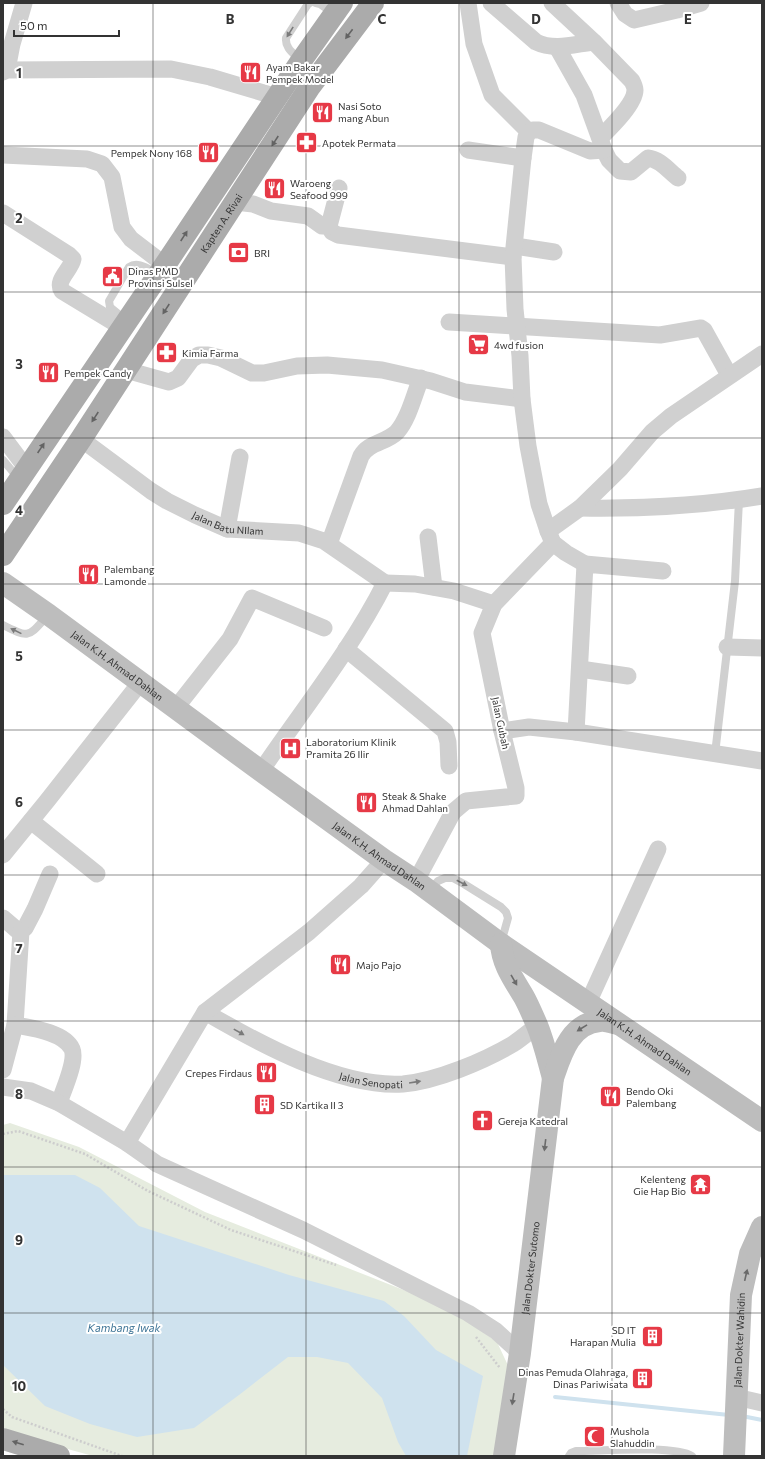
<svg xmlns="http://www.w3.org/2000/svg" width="765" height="1459" viewBox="0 0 765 1459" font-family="Commissioner,sans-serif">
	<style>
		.green { fill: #e6ecdf }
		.water { fill: #cfe2ee }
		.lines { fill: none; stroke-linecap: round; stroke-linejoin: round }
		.stream { stroke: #cfe2ee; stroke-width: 4 }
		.path { stroke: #cdcdcd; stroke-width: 2.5; stroke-dasharray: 2 2; stroke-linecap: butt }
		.lane { stroke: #d0d0d0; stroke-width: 8 }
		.street { stroke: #d0d0d0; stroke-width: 17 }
		.secondary { stroke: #bdbdbd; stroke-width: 22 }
		.primary { stroke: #ababab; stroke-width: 22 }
		.oneway { fill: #7a7a7a }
		.oneway2 { fill: #636363 }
		.oneway3 { fill: #6a6a6a }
		.grid { fill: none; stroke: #333; stroke-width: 1; stroke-opacity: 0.55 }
		.labels { text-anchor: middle; stroke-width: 4; stroke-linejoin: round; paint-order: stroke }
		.poi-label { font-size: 10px; fill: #333; stroke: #fff; text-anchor: start }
		.street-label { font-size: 10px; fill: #333; stroke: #fff }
		.water-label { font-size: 11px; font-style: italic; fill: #3f7597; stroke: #fff }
		.grid-label { font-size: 13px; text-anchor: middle; font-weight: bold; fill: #333; stroke: #fff; stroke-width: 4; stroke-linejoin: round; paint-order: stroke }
	</style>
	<rect width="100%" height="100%" fill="#fff"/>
	<path class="green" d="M10,1123L79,1147L205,1212L447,1307L497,1342L511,1372L497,1456H93L13,1434L3,1427V1125Z"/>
	<path class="water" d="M3,1175H75L100,1188L139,1226L289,1275L384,1301L404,1316L436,1350L483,1376L467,1456H406L398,1442L382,1398L348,1363L317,1357H288L239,1395L194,1428L137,1437L90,1424L45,1406L3,1365Z"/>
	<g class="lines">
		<g class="stream">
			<path d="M555,1397L729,1415"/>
			<path d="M742,1416L762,1420"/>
		</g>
		<g class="path">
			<path d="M3,1134L18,1131L85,1154L148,1191L231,1230L336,1265"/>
			<path d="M476,1337L500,1368"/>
			<path d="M3,1409L12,1417L122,1456"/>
		</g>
		<g class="lane">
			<path d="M316,3L320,4L334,14"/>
			<path d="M300,60C293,53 285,48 286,38L308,4L310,3"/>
			<path d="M127,321L110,307L109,301L129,267C138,261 148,269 157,273"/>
			<path d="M3,460L19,479"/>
			<path d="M3,625C30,639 28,637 48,615"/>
			<path d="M715,754L735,581L739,500"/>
			<path d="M429,891L438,881L445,878H453L464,884L501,907L506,912L508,918L501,943"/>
			<path d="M569,1456L571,1453L576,1451C600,1451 675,1445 692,1456"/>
		</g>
		<g class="street">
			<path d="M468,3L474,44L492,95L529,132"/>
			<path d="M491,3L536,42C554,51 575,44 594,42"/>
			<path d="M552,3L594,42L632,81C633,83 635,87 635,90C635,104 610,128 600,138"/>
			<path d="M618,3L625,14L634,20L677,10L701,3"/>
			<path d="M557,47L584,95L604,150L609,160L620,171L631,172L648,158C660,159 669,171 678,178"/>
			<path d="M7,70L12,44L24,3"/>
			<path d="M3,72L7,70L171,69L210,77L277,97"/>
			<path d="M468,150L523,158"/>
			<path d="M3,155L87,159L102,164L112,177L122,227L131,239L165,265"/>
			<path d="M339,188L329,226L332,232L338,235L513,257"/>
			<path d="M235,202L253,204L271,211L308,216L322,226H329"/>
			<path d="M3,213L69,255L73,259C71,270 55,280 62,291L123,328"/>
			<path d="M515,246L554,252"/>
			<path d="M449,322L660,335L701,328L704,330L729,375"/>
			<path d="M126,370L169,382L178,378L192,359L199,355H208L221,358L252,373H264L297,366L327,365L382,370L431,381L465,392L522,399"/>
			<path d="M3,437L27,469"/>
			<path id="s1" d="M81,439L151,491L167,501L195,515L227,529L299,533L324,541L385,583"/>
			<path d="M580,508C641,509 702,506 762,496"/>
			<path d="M227,529L240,457"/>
			<path d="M548,531L580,508L620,469L652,432L671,416L762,354"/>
			<path d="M428,537L434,587"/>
			<path d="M553,543L566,553L585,564"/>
			<path d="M329,544L361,456C369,442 386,443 397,432C409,418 414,395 421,378"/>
			<path d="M385,583L415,584L454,591L494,604"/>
			<path d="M727,647L762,648"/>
			<path d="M346,649L445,731L448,742L449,766"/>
			<path d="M580,669L628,676"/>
			<path d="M175,709L230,639L252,598L324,628"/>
			<path d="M502,731L529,727L576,732L762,761"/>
			<path d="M576,732L585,564L663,571"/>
			<path d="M261,771C303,709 351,650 385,583"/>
			<path d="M31,821L97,874"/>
			<path d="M3,855L47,801L140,683"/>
			<path d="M416,881L453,812L466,801L516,796V788L502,731L482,633L494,604L553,543L548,531L539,504L528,446L522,399L520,356L515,309L513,257L523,158L526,137L529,132L533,130H539L590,151L604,150"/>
			<path d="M3,918L17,930L21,931L25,928L35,909L50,874"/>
			<path d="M588,1003L658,849"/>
			<path id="s2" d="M205,1012C258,1043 340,1088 403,1084C437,1081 484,1061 513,1044C522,1038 530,1031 538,1025"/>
			<path d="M15,1025L21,931"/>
			<path d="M3,1070L15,1025C31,1028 64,1032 72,1049C77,1061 63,1091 59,1103"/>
			<path d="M3,1087L31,1091L59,1103L127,1143L157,1164L303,1230L468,1313L496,1331L520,1353"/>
			<path d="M127,1143L205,1012L309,932L361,886L384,860"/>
			<path d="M736,1397L762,1403"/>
		</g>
		<g class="secondary">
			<path id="s3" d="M3,583L49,615L261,771L384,860L416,881L501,944L762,1121"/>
			<path d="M501,944C502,964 514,980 524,997C529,1006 533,1016 537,1025C544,1042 548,1060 553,1078"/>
			<path id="s4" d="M504,1456L520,1353L553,1078C561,1055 570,1023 600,1021C605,1020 613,1023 618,1024"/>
			<path id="s5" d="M734,1456L741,1295L750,1254L762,1227"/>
		</g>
		<g class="primary">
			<path d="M3,504L165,265L301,61L342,3"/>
			<path id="s6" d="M3,555L81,439L309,88L373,3"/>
			<path d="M3,1439L59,1456"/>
		</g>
	</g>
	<defs><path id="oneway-solid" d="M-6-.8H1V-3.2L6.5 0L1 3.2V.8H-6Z"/></defs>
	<g class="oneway">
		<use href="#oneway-solid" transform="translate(290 32) rotate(122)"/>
		<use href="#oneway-solid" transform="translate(16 631) rotate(-154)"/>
		<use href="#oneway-solid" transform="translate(462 883) rotate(28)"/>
		<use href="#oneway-solid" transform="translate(239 1032) rotate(29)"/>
		<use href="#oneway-solid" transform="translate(415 1082) rotate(-9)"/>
	</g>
	<g class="oneway2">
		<use href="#oneway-solid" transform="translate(349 34) rotate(127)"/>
		<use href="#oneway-solid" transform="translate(275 141) rotate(123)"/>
		<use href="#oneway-solid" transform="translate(184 236) rotate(-57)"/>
		<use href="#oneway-solid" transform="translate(166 309) rotate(123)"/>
		<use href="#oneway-solid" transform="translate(95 417) rotate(123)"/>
		<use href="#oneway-solid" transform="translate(41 448) rotate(-56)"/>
		<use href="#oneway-solid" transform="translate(18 1443) rotate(-163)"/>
	</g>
	<g class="oneway3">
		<use href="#oneway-solid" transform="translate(514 980) rotate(60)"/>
		<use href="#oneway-solid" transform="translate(582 1028) rotate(148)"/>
		<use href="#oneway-solid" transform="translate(545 1145) rotate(97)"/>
		<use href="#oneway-solid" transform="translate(746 1275) rotate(-77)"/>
		<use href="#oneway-solid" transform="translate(513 1399) rotate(99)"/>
	</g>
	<path class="grid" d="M153,3V1456M306,3V1456M459,3V1456M612,3V1456M3,146H762M3,292H762M3,438H762M3,584H762M3,730H762M3,875H762M3,1021H762M3,1167H762M3,1313H762"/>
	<defs>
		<symbol id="restaurant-square" viewBox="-11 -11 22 22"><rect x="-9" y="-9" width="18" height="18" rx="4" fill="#e63946" stroke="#fff"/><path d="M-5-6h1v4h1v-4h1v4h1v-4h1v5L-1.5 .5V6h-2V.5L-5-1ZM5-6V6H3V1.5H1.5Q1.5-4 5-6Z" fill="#fff"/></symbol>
		<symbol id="pharmacy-square" viewBox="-11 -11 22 22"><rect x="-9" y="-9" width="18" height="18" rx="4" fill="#e63946" stroke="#fff"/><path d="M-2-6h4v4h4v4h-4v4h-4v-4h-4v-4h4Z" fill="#fff"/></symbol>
		<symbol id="bank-square" viewBox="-11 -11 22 22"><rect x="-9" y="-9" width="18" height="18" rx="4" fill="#e63946" stroke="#fff"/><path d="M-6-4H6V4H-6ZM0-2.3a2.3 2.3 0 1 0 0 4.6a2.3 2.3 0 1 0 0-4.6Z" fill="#fff"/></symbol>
		<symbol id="civic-square" viewBox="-11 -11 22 22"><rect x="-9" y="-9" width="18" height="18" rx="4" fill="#e63946" stroke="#fff"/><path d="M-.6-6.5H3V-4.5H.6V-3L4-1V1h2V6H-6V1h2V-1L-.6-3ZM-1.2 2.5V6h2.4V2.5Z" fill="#fff"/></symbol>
		<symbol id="supermarket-square" viewBox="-11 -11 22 22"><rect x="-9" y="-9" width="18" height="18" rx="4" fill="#e63946" stroke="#fff"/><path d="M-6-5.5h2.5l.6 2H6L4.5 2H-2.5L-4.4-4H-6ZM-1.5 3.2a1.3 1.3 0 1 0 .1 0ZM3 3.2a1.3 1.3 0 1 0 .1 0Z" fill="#fff"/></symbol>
		<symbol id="hospital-square" viewBox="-11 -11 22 22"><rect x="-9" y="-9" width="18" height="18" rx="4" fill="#e63946" stroke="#fff"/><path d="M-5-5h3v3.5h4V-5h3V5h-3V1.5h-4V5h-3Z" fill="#fff"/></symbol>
		<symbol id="building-square" viewBox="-11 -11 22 22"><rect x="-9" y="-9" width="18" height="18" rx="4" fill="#e63946" stroke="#fff"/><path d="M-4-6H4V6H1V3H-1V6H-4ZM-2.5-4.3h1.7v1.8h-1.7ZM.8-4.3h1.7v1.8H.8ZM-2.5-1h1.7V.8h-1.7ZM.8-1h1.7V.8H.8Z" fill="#fff"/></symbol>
		<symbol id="church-square" viewBox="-11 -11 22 22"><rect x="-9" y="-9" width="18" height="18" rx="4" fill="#e63946" stroke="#fff"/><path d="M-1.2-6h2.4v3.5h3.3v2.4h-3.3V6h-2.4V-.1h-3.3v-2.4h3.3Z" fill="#fff"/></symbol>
		<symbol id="temple-square" viewBox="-11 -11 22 22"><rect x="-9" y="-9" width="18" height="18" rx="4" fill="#e63946" stroke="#fff"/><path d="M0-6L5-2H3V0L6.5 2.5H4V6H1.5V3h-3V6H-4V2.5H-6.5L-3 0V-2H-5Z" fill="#fff"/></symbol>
		<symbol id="mosque-square" viewBox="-11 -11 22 22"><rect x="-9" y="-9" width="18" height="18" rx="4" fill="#e63946" stroke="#fff"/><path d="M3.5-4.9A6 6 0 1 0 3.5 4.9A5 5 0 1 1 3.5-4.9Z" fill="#fff"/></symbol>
	</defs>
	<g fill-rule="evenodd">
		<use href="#restaurant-square" x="238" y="60" width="25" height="25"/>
		<use href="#restaurant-square" x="310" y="100" width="25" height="25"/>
		<use href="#pharmacy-square" x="294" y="130" width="25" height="25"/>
		<use href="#restaurant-square" x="196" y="140" width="25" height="25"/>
		<use href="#restaurant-square" x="262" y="176" width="25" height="25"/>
		<use href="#bank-square" x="226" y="240" width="25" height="25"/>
		<use href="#civic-square" x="100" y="264" width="25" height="25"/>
		<use href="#supermarket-square" x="466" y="332" width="25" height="25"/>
		<use href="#pharmacy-square" x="154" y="340" width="25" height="25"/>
		<use href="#restaurant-square" x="36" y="360" width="25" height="25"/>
		<use href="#restaurant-square" x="76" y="562" width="25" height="25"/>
		<use href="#hospital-square" x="278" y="736" width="25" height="25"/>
		<use href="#restaurant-square" x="354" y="790" width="25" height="25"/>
		<use href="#restaurant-square" x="328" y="952" width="25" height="25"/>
		<use href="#restaurant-square" x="254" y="1060" width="25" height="25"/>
		<use href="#restaurant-square" x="598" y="1084" width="25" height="25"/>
		<use href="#building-square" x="252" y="1092" width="25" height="25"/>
		<use href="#church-square" x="470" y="1108" width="25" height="25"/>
		<use href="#temple-square" x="688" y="1172" width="25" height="25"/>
		<use href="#building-square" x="640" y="1324" width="25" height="25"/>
		<use href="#building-square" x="630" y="1366" width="25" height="25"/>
		<use href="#mosque-square" x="582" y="1424" width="25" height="25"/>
	</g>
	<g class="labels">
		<g class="poi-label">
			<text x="266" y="71">Ayam Bakar<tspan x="266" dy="12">Pempek Model</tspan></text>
			<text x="338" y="110">Nasi Soto<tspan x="338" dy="12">mang Abun</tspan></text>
			<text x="322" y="147">Apotek Permata</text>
			<text x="192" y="157" text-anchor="end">Pempek Nony 168</text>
			<text x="290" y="187">Waroeng<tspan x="290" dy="12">Seafood 999</tspan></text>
			<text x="254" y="257">BRI</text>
			<text x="128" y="275">Dinas PMD<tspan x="128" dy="12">Provinsi Sulsel</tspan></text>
			<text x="494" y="349">4wd fusion</text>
			<text x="182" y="357">Kimia Farma</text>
			<text x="64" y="377">Pempek Candy</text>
			<text x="104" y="573">Palembang<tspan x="104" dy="12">Lamonde</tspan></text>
			<text x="306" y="746">Laboratorium Klinik<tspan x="306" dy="12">Pramita 26 Ilir</tspan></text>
			<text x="382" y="800">Steak &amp; Shake<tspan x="382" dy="12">Ahmad Dahlan</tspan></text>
			<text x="356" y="969">Majo Pajo</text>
			<text x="252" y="1077" text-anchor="end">Crepes Firdaus</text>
			<text x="626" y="1095">Bendo Oki<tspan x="626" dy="12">Palembang</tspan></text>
			<text x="280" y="1109">SD Kartika II 3</text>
			<text x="498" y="1125">Gereja Katedral</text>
			<text x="686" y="1183" text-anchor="end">Kelenteng<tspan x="686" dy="12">Gie Hap Bio</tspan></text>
			<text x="636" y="1334" text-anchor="end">SD IT<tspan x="636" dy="12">Harapan Mulia</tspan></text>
			<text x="628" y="1376" text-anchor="end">Dinas Pemuda Olahraga,<tspan x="628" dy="12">Dinas Pariwisata</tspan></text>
			<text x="610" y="1435">Mushola<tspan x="610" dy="12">Slahuddin</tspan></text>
		</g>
		<g class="street-label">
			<text dy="4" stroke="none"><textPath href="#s6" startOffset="397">Kapten A. Rivai</textPath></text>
			<text dy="4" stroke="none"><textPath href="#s1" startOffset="172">Jalan Batu NIlam</textPath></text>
			<text dy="4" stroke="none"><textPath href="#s3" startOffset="141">Jalan K.H. Ahmad Dahlan</textPath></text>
			<text transform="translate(501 723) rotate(78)" y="4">Jalan Gubah</text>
			<text dy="4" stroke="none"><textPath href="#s3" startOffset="465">Jalan K.H. Ahmad Dahlan</textPath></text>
			<text dy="4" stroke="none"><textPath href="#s3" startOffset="789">Jalan K.H. Ahmad Dahlan</textPath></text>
			<text dy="4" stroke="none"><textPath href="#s2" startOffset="181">Jalan Senopati</textPath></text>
			<text dy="4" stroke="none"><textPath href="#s4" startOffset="190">Jalan Dokter Sutomo</textPath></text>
			<text dy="4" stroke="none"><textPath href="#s5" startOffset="116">Jalan Dokter Wahidin</textPath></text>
		</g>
		<g class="water-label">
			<text x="124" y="1332">Kambang Iwak</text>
		</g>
	</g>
	<g class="grid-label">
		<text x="230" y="24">B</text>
		<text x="382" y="24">C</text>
		<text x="536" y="24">D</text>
		<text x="688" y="24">E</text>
		<text x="19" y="78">1</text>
		<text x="19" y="223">2</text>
		<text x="19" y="369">3</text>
		<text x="19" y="515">4</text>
		<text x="19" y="661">5</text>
		<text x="19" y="807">6</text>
		<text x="19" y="953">7</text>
		<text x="19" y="1099">8</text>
		<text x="19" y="1245">9</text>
		<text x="19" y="1391">10</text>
	</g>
	<rect width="765" height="1459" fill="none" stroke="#333333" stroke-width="8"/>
	<path d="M14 30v6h105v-6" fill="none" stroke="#333333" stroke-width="2"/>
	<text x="20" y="30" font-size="12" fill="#333333" stroke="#ffffff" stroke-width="3" paint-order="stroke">50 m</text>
</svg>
